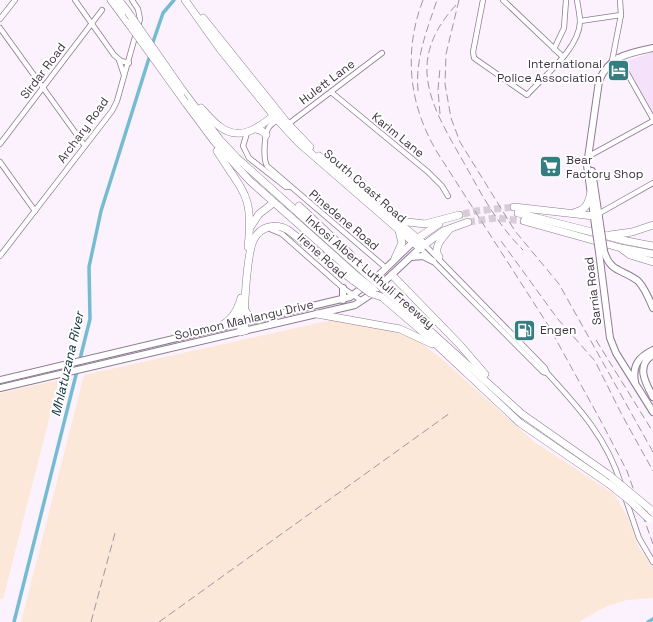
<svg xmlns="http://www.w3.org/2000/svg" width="653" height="622" viewBox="0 0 653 622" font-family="'Space Grotesk',sans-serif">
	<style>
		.built { fill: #f6e1fb }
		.industrial { fill: #fbe8d8 }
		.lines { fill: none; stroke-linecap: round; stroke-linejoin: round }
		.canal { stroke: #75bcd1; stroke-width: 3.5 }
		.highway-tunnel { stroke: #d6cdd8; stroke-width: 7; stroke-dasharray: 7 3.5; stroke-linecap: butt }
		.minor-casing { stroke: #8e7a92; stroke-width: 6 }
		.major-casing { stroke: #8e7a92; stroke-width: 8 }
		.highway-casing { stroke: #8e7a92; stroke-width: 8 }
		.minor { stroke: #fff; stroke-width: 4.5 }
		.major { stroke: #fff; stroke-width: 6 }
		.highway { stroke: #fff; stroke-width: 7 }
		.rail { stroke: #9f96a1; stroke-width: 1; stroke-dasharray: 8 4; stroke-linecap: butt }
		.major-bridge-casing { stroke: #8e7a92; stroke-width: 8; stroke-linecap: butt }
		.highway-bridge-casing { stroke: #8e7a92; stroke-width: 8; stroke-linecap: butt }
		.major-bridge { stroke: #fff; stroke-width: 6 }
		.highway-bridge { stroke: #fff; stroke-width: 7 }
		.labels { text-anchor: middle; stroke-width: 4; stroke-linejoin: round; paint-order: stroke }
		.poi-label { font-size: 12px; fill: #403742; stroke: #fff; text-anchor: start }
		.street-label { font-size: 12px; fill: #403742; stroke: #fff }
		.water-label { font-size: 13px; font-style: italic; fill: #0f323b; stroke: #fff }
	</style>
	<rect width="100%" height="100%" fill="#fbf2fd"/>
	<path class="built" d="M653,52V116L624,62Z"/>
	<g class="industrial">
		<path d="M345,317L414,338L441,358L533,441L614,494L627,516L638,546L653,568V598L627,600L607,606L579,622H21L84,375Z"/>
		<path d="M59,380L3,599H0V393Z"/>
	</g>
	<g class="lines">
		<g class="canal">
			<path d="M152,45L163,13L174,0"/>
			<path d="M14,622L90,319L89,267L101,211L150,55"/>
			<path d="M648,622L653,619"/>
		</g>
		<g class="highway-tunnel">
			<path d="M463,214L476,211L514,207"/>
			<path d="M468,222L496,218L524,221"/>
		</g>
		<defs>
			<g id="minor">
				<path d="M75,0L114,55L121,61L129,63"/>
				<path d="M483,0L473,52L474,58L527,95C544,76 579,49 580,22C580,15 578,7 577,0"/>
				<path d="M503,0L563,57"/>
				<path d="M0,19L15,0"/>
				<path d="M580,21L621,15"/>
				<path d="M0,28L85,146"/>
				<path d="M554,49L564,28L566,0"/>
				<path d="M618,57L653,119"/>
				<path d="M119,60L124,75"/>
				<path d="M612,61L621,15L620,0"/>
				<path d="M331,92L428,172L442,186L448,196"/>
				<path d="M280,119C276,121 272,123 269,127C264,134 263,159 267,166L386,268"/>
				<path d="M287,125L382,53"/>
				<path d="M247,133L243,146L249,158L286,187H290"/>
				<path d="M0,144L102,10"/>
				<path d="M589,156L653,121"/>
				<path d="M0,162L35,211"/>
				<path d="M598,214L653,183"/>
				<path d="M270,229L282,234L343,288L362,301"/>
				<path d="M424,244L545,368L547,373C579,408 607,438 621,484"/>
				<path d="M420,248L543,372L547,373"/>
				<path d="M0,256L112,111L117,101L140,19L138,9L132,0"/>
				<path d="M625,497L639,538L653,562"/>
			</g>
			<g id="major">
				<path d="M592,171L600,224"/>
				<path d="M595,225L587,165L599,81C609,56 629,53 653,48"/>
				<path d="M604,251C610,273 623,269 638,281C645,288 649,299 653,308"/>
				<path d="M599,252L610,338L616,353L653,412"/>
				<path d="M411,257L423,256L433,261"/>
				<path d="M343,300V288"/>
				<path d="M653,355C635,365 646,384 653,397"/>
				<path d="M0,380L350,297L377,277L413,242"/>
				<path d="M635,382C632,365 639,357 653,350"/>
				<path d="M0,388L355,305L370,295L420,248"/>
			</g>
			<g id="highway">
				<path d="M111,0L128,23"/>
				<path d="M119,0L128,12"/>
				<path d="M185,0L220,49L274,116L299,143L420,248L443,231L468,222"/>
				<path d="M203,18L288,124L310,147"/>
				<path d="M183,91L220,140L237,158L364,272"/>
				<path d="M185,102L214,141L250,181L358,277"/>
				<path d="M201,108C207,114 212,121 219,126C240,143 260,127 277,113"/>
				<path d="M256,129L262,131L266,135"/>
				<path d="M217,151C243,193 254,194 248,247"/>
				<path d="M319,156L424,244"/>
				<path d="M299,206L351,255"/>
				<path d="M514,207L594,216L598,214"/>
				<path d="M576,212C586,210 589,202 591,192"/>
				<path d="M518,213L627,241L653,246"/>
				<path d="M399,221L425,224L459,215"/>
				<path d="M524,221L621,248L653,254"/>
				<path d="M251,226L259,214L272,204"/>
				<path d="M610,235L632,232L653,225"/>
				<path d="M415,240L439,224"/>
				<path d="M622,249L630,255L653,262"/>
				<path d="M439,257C432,248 443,237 449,230"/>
				<path d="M395,258L402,243L399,231"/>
				<path d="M392,275L460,345L485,374"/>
				<path d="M387,292L522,414L609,475"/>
				<path d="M382,297L424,333L520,423L609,484"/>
				<path d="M240,309L241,332"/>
				<path d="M245,310L249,317L259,320"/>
				<path d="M317,314L400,329L432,344"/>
				<path d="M215,329C230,322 237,313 241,298"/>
				<path d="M245,331C243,315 247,251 254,239C261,226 276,223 288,230L354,281"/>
			</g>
		</defs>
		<use href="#minor" class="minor-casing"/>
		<use href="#major" class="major-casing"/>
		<use href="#highway" class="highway-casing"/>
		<use href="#minor" class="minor"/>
		<use href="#major" class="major"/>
		<use href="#highway" class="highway"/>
		<g class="rail">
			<path d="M423,0C403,52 409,105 437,152L548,325L602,423L627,471L653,544"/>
			<path d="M459,0L446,54L445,84L451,118L460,142L515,231L559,284L653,452"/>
			<path d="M456,5C401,65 435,111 468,170C484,199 499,226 523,250"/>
			<path d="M418,91C415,59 427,30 437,0"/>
			<path d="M440,114L438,90L440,68"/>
			<path d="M501,241L557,318L595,361L622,415L653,471"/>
			<path d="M596,340L653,432"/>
			<path d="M91,622L115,533"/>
			<path d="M159,622L450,413"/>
		</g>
		<defs>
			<g id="major-bridge">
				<path d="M600,224L604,251"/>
				<path d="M595,225L599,252"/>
			</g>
			<g id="highway-bridge">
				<path d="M128,12L183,91"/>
				<path d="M128,23L185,102"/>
				<path d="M364,272L387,292"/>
				<path d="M358,277L373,289"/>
				<path d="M354,281L370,293L382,297"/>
				<path d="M609,475L650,509"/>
				<path d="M609,484L629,500L649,519"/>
			</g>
		</defs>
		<use href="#major-bridge" class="major-bridge-casing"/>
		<use href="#highway-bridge" class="highway-bridge-casing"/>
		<use href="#major-bridge" class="major-bridge"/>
		<use href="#highway-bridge" class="highway-bridge"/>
	</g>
	<defs>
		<symbol id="hotel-square" viewBox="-11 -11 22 22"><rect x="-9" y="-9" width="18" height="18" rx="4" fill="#347d80" stroke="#fff"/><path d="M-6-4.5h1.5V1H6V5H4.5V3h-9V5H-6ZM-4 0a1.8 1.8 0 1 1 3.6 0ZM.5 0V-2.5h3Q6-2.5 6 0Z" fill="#fff"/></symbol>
		<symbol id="supermarket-square" viewBox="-11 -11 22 22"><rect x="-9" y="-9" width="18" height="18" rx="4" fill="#347d80" stroke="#fff"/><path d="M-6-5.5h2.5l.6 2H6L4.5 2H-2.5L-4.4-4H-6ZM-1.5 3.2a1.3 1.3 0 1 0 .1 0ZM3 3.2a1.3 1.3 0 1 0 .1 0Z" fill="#fff"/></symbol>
		<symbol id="fuel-square" viewBox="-11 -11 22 22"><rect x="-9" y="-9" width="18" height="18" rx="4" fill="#347d80" stroke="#fff"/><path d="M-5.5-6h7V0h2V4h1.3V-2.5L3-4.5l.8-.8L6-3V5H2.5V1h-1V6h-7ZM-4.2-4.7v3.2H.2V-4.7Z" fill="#fff"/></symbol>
	</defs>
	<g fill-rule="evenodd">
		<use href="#hotel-square" x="606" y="58" width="25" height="25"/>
		<use href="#supermarket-square" x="538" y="154" width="25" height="25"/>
		<use href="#fuel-square" x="512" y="318" width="25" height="25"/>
	</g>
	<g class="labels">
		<g class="poi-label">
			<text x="602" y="68" text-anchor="end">International<tspan x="602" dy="14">Police Association</tspan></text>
			<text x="566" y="164">Bear<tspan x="566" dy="14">Factory Shop</tspan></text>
			<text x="540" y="334">Engen</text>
		</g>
		<g class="street-label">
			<text transform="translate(43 71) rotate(-53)" y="4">Sirdar Road</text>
			<text transform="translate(327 82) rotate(-37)" y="4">Hulett Lane</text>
			<text transform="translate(83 130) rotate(-54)" y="4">Archary Road</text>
			<text transform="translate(398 135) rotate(39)" y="4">Karim Lane</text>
			<text transform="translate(365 186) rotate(41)" y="4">South Coast Road</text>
			<text transform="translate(344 220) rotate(40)" y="4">Pinedene Road</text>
			<text transform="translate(322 256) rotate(42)" y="4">Irene Road</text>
			<text transform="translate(370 272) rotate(41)" y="4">Inkosi Albert Luthuli Freeway</text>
			<text transform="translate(593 291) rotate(-97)" y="4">Sarnia Road</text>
			<text transform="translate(244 320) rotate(-13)" y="4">Solomon Mahlangu Drive</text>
		</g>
		<g class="water-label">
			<text transform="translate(67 364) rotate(-77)" y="5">Mhlatuzana River</text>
		</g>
	</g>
</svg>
